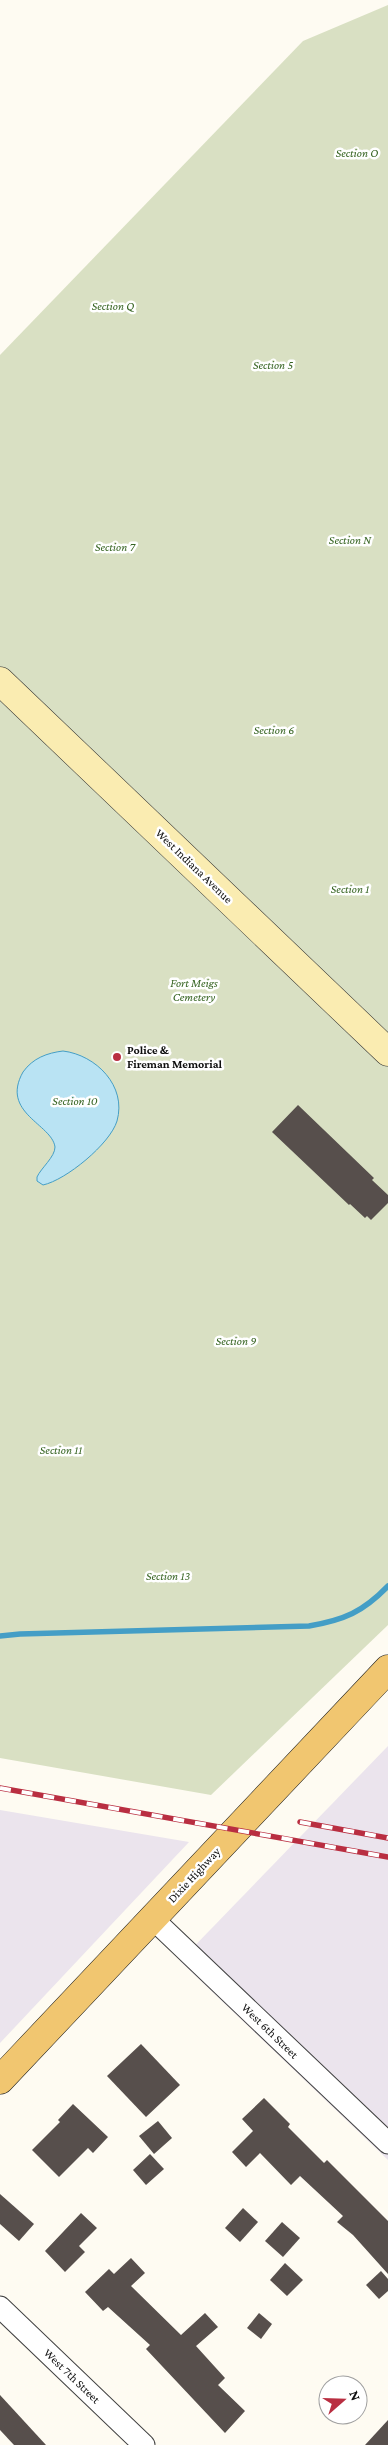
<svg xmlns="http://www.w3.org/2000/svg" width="388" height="2445" viewBox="0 0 388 2445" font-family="'Crimson Pro',serif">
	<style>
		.industrial { fill: #ebe4ed }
		.cemetery { fill: #d9e0c3 }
		.water { fill: #b9e3f3; stroke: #449ec6 }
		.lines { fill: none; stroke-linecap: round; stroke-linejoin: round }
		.stream { stroke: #449ec6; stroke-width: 5.5 }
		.building { fill: #574f4c }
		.minor-casing { stroke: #424242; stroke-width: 23 }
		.secondary-casing { stroke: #313131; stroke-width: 29 }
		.primary-casing { stroke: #202020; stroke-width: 29 }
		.minor { stroke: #fff; stroke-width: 21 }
		.secondary { stroke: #faecb1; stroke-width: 28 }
		.primary { stroke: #f1c670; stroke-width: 28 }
		.rail-casing { stroke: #b92e41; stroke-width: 5.5 }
		.rail { stroke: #fff; stroke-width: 4; stroke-dasharray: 11; stroke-linecap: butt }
		.poi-dot { fill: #b92e41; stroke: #fff; stroke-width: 2 }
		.labels { text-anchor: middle; stroke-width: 5; stroke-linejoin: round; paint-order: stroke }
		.park-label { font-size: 12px; font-style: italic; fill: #366422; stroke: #fff }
		.street-label { font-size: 12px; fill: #0f0f0f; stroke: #fff }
		.poi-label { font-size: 12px; font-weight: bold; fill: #0f0f0f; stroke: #fff; text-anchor: start }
	</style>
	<rect width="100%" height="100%" fill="#fefbf2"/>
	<g class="industrial">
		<path d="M388,1746V2160L180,1961Z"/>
		<path d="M0,1810L189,1842L0,2043Z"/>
	</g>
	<path class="cemetery" d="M388,5V1625L211,1795L0,1758V355L303,41Z"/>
	<path class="water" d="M63,1051C96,1055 127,1086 117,1121C110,1144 66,1180 43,1185L37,1181V1177C41,1168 55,1157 55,1147C52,1124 0,1113 23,1072C33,1058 47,1053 63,1051Z"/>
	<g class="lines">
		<path class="stream" d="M0,1636L20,1634L309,1626C344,1620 363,1612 388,1586"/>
	</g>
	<g class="building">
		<path d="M298,1105L374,1178L372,1180L388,1195V1203L371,1220L367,1216L365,1218L350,1204L349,1205L272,1132Z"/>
		<path d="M141,2044L180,2085L146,2117L107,2076Z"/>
		<path d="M264,2098L290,2124L288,2127L324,2163L327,2160L388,2221V2274L353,2235L337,2222L343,2216L300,2176L291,2185L260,2153L246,2167L232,2152L253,2131L242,2119Z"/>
		<path d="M73,2104L108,2137L93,2153L88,2148L59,2177L32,2150L60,2122L58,2120Z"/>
		<path d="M158,2121L172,2138L154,2154L139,2136Z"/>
		<path d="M150,2154L164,2169L146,2185L133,2170Z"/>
		<path d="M0,2194L34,2224L19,2241L0,2224Z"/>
		<path d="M243,2208L258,2222L240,2242L225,2228Z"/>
		<path d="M81,2213L97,2228L79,2246L85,2252L65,2272L45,2251Z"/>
		<path d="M282,2222L300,2238L283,2257L265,2241Z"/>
		<path d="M131,2258L145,2273L131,2286L181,2335L205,2313L218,2327L196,2346L225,2378L218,2385L245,2411L225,2433L146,2349L150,2345L108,2307L103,2311L85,2292L109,2269L114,2274Z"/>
		<path d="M285,2263L303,2280L287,2296L270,2280Z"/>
		<path d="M381,2271L388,2279V2291L379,2299L366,2285Z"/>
		<path d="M259,2313L272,2324L261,2339L247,2328Z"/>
		<path d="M0,2395L46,2445H14L0,2430Z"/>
		<path d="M388,2420V2445H365Z"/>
	</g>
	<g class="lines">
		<defs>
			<g id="minor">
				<path d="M153,1919L388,2143"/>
				<path d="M0,2307L144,2445"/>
			</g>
			<path id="secondary" d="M0,681L388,1052"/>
			<path id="primary" d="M0,2080L388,1669"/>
		</defs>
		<use href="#minor" class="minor-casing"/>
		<use href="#secondary" class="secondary-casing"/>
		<use href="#primary" class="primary-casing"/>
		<use href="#minor" class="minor"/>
		<use href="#secondary" class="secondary"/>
		<use href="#primary" class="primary"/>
		<defs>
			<g id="rail">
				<path d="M0,1788L388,1857"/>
				<path d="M300,1822L388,1838"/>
			</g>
		</defs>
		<use href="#rail" class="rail-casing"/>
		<use href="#rail" class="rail"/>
	</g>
	<circle class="poi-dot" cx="117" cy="1057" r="5"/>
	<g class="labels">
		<g class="park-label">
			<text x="357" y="157">Section O</text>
			<text x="113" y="310">Section Q</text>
			<text x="273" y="369">Section 5</text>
			<text x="350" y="544">Section N</text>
			<text x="115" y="551">Section 7</text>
			<text x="274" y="734">Section 6</text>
			<text x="350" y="893">Section 1</text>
			<text x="194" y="987">Fort Meigs<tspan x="194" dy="14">Cemetery</tspan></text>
			<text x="75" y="1105">Section 10</text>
			<text x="236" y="1345">Section 9</text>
			<text x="61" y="1454">Section 11</text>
			<text x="168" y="1580">Section 13</text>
		</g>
		<g class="street-label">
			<text transform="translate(194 866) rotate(44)" y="4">West Indiana Avenue</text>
			<text transform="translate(194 1875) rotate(-47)" y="4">Dixie Highway</text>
			<text transform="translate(270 2031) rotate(44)" y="4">West 6th Street</text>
			<text transform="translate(72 2376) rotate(44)" y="4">West 7th Street</text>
		</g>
		<g class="poi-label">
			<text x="127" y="1054">Police &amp;<tspan x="127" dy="14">Fireman Memorial</tspan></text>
		</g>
	</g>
	<g transform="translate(343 2400) rotate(70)"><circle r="24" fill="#ffffff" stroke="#9f9f9f"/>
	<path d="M0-4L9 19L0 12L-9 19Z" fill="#b92e41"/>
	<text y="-8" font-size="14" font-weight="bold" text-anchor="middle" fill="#0f0f0f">N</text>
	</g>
</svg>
